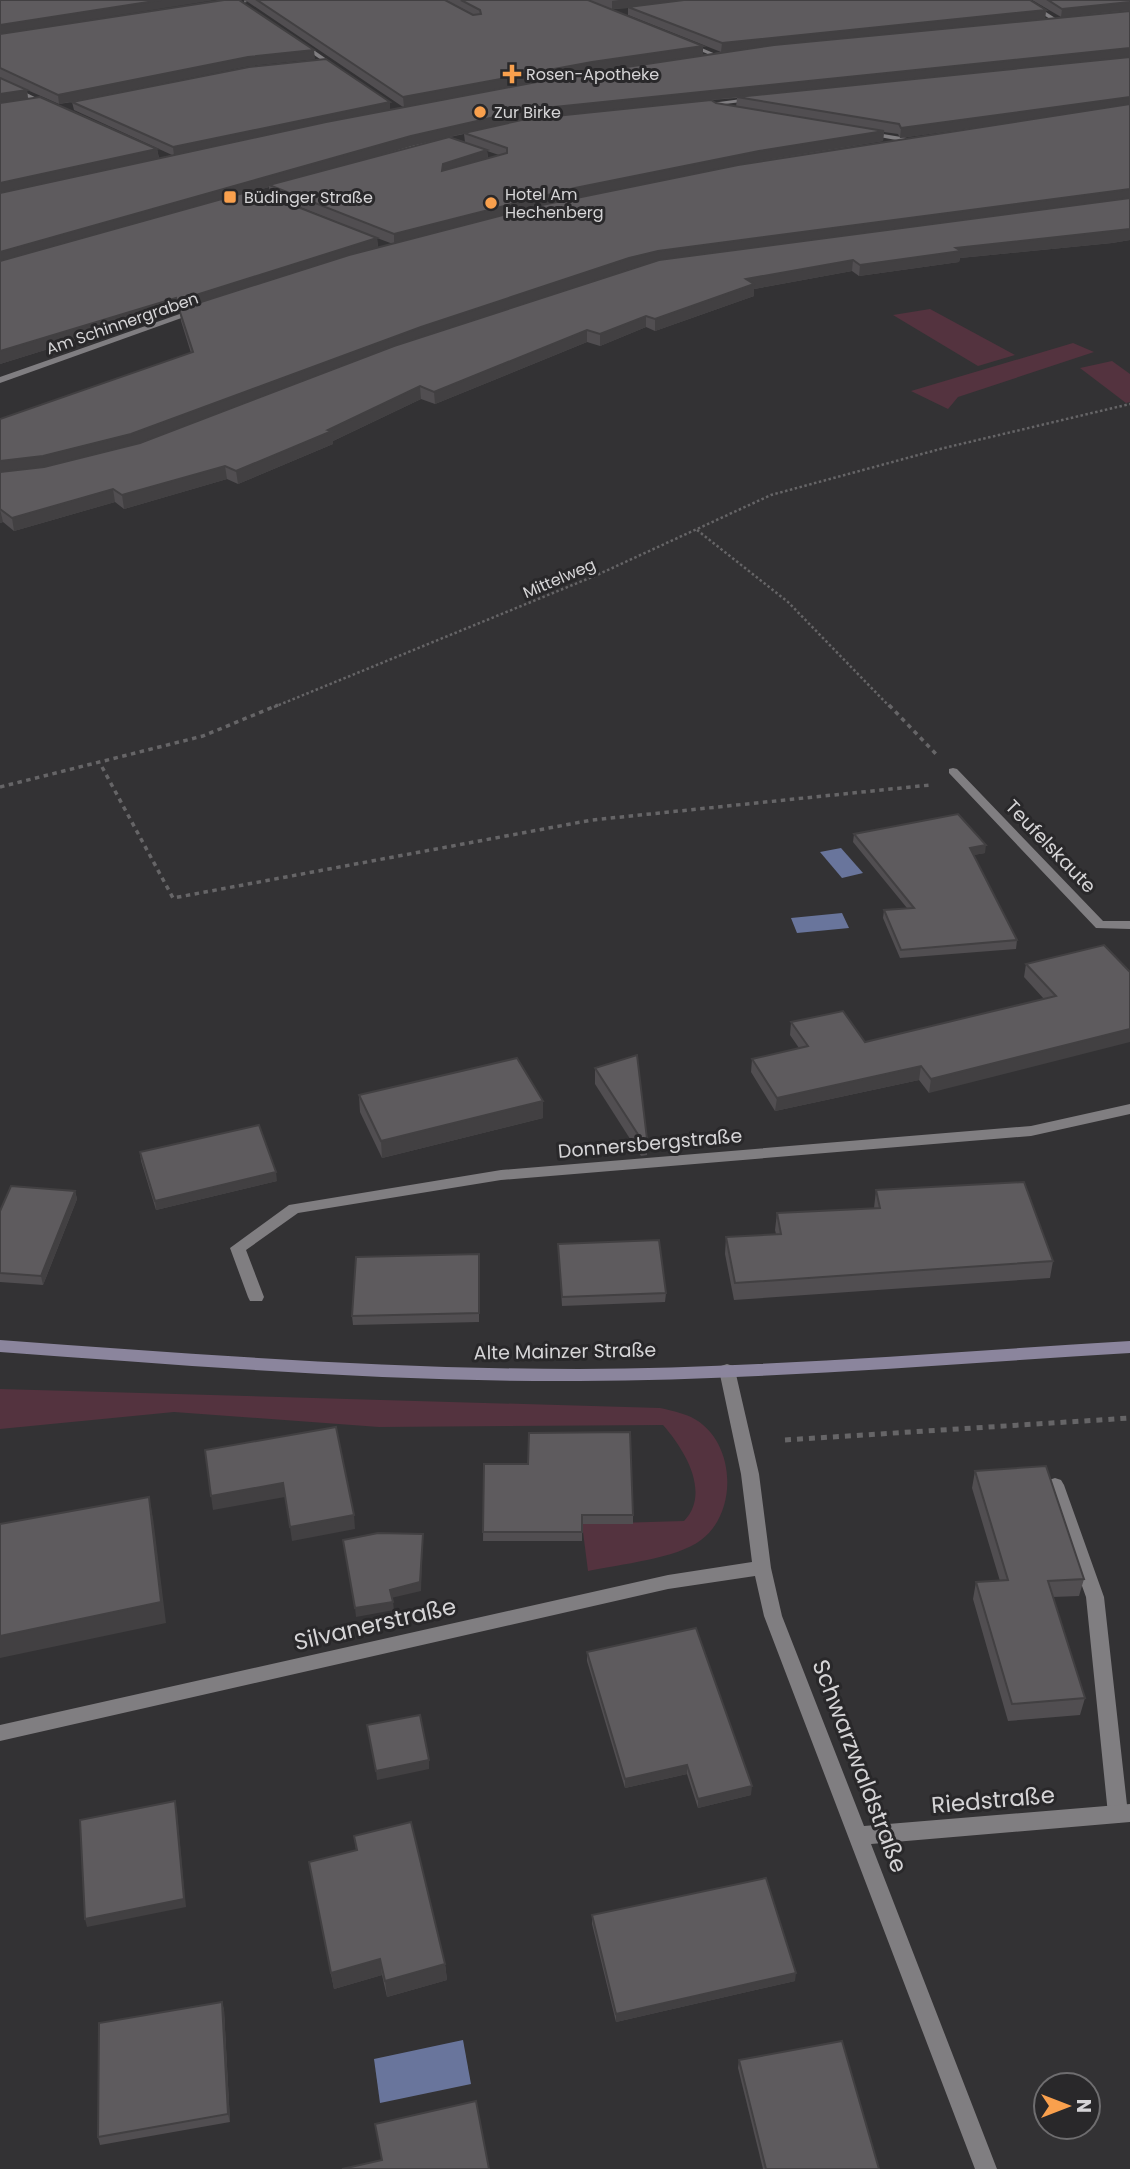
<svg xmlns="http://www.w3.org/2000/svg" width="1130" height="2169" viewBox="0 0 1130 2169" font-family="Poppins,sans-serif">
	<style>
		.green { fill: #54333f }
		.water { fill: #69759c }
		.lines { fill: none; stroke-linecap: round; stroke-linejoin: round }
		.path-far3 { stroke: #666567; stroke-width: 2; stroke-dasharray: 2.5 2.5; stroke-linecap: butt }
		.path-far2 { stroke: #666567; stroke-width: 2.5; stroke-dasharray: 2.5 2.5; stroke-linecap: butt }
		.path-far1 { stroke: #666567; stroke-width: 3.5; stroke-dasharray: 4.5 4.5; stroke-linecap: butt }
		.path { stroke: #666567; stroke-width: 5; stroke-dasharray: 6 6; stroke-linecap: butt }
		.lane { fill: #807e81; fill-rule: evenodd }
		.street { fill: #807e81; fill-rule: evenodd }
		.secondary { fill: #8b859d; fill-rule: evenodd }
		.tram { stroke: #8b8a8c; stroke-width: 2 }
		.wall { fill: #514e51; fill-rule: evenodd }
		.shaded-wall { fill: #424042 }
		.building { fill: #5e5b5e; stroke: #424042; stroke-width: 2 }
		.poi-dot { fill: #f9a04d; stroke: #29282a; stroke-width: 2.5 }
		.labels { text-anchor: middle; stroke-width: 6; stroke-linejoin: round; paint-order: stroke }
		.far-poi-label { font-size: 16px; fill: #d5d4d6; stroke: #29282a; text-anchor: start }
		.far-street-label { font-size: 16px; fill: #d5d4d6; stroke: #29282a }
		.street-label { font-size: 19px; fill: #d5d4d6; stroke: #29282a }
		.near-street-label { font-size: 23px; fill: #d5d4d6; stroke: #29282a }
	</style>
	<rect width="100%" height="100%" fill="#333234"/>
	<g class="green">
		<path d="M930,309L1015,355L978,366L893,315Z"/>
		<path d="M1073,343L1094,352L958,397L948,409L911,391Z"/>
		<path d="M1112,361L1130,374V402L1126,403L1080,368Z"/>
		<path d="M0,1389L660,1408C670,1410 682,1413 691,1417C736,1439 739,1512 701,1540C676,1559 620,1564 588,1571L582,1524L684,1521C711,1493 685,1450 663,1425L379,1427L174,1412L0,1429Z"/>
	</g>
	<g class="water">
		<path d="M841,848L863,873L842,878L820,852Z"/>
		<path d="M842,913L849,928L797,933L791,918Z"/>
		<path d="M463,2040L471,2084L380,2103L374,2059Z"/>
	</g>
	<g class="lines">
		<path class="path-far3" d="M239,2L260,0"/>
		<g class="path-far2">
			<path d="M697,530L788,602L890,707"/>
			<path d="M274,707L597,575L771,495L944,448L1130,404"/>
		</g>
		<g class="path-far1">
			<path d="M889,705L936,754"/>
			<path d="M102,767L173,898L592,820L930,785"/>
			<path d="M0,787L203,736L278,705"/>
		</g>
		<path class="path" d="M785,1440L1130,1418"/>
		<path class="lane" d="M1055,1478L1061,1480L1064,1485L1104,1597L1128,1814L1125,1820L1118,1823L1111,1820L1108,1814L1086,1597L1046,1485L1049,1480Z"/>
		<g class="street">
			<path d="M1020,0H1027L1063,23L1058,24Z"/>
			<path d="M298,42H302L341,69L336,70L298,44Z"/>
			<path d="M686,43H690L725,58L720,59L686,45Z"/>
			<path d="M0,80L53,106L54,107L49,108L0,84Z"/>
			<path d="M756,97L758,100L700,107L697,105Z"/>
			<path d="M865,131L907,138L910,140L907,142L863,134Z"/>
			<path d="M194,309L201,311L0,383V377Z"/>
			<path d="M953,768L957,769L1103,921H1130V929L1096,928L949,773V769Z"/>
			<path d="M1130,1104V1114L1031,1136L501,1180L298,1213L246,1250L264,1297L262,1301H250L248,1297L230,1248L289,1205L501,1170L1031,1126Z"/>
			<path d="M727,1364L733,1366L735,1370L759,1474L771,1568L782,1616L864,1826L1130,1804V1822L871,1844L997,2169H975L764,1616L755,1576L668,1589L0,1741V1725L668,1575L752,1562L741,1474L719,1370L721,1366Z"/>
		</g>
		<path class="secondary" d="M0,1340C193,1354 386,1369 579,1369C763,1368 947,1352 1130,1341V1353C947,1364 763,1380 579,1381C386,1382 193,1366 0,1352Z"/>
		<path class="tram" d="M361,161L442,138"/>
	</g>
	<g class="wall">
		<path d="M245,0H445L473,15H474L446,0H1030L1046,10L1045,19L1130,11V240L1112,243L960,258L959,262L859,276L852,271L754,289V296L655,331L646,327L600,346L587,342L435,404L421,399L333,441V444L238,484L227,479L124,509L115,502L14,531L3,522L0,523V419L191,353L181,321L180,312H178L177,309L0,364V34L315,59L248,66L84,99L390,102V110L403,107ZM628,8V15L721,52L592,71L703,55L612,9ZM0,78L59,104L72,102L74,110L172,155L159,158L157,149L28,99L27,90ZM737,98L736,107L716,103L712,100ZM1002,124L753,163L883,141L884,132L898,134L900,138ZM464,134L465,142L450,137ZM433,141L368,159L411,146ZM487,151L499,155L488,158ZM269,187L270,195L377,238L255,191ZM377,238L393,244L378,248ZM638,267L525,304L628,269Z"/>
		<path d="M1032,0H1130V11L1061,17Z"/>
		<path d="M854,834L985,853L973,855L1017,940L1016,949L900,958L883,918L884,910L907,908L853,842Z"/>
		<path d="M1026,964L1130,972L929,1093L919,1080L775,1111L751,1072L752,1059L799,1048L790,1035L791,1022L865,1042L1044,999L1024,977Z"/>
		<path d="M595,1068L647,1139V1155L641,1156L595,1084Z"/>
		<path d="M359,1095L543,1101V1118L382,1158L360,1112Z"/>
		<path d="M140,1152L277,1181L156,1210L141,1161Z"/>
		<path d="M876,1190L1053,1261L1050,1278L734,1300L725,1254L726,1237L776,1234L775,1230L777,1213L874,1208Z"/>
		<path d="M75,1191L77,1199L43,1285L0,1282V1211Z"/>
		<path d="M558,1244L666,1293L665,1302L562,1306Z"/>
		<path d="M479,1254V1322L353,1325L352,1316Z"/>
		<path d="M484,1464L633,1515V1524H582V1541H483Z"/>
		<path d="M975,1471L1084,1579L1079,1596L1053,1597L1085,1698L1080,1715L1008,1721L973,1599L976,1582L1000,1581L972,1488Z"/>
		<path d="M587,1652L751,1795L698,1808L687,1774L625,1788L587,1661Z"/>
		<path d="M354,1836L445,1964L447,1980L387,1997L382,1975L334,1989L309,1862L356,1850Z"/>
		<path d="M592,1915L795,1981L616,2022L592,1924Z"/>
		<path d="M222,2002L224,2010L230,2122L100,2145L98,2137Z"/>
		<path d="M739,2060L879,2169H763L738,2068Z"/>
	</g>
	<g class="shaded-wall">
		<path d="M161,0H216L0,34V25Z"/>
		<path d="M619,0H714L628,7V8L612,9V1Z"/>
		<path d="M1130,2V10L1061,17L1062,9Z"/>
		<path d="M1046,10L1045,19L721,52L722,43Z"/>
		<path d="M703,46V55L592,71L404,107L403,97L592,62Z"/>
		<path d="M1130,48V57L525,119L411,146L272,186L269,185V187L0,263V252L411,136L525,110Z"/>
		<path d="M314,50L315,59L248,66L59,104L58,95L248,57Z"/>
		<path d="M27,90L28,100L0,104V94Z"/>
		<path d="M1130,97V106L900,138L901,128Z"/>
		<path d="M390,102V111L174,156L173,147Z"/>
		<path d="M884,131L883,141L759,161L394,244V234L575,188L759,151Z"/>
		<path d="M157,149L159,159L0,194V183Z"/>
		<path d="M487,150L488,160L442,171L443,164Z"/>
		<path d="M1130,189V199L658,262L628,269L421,339L133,446L46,468L0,474V461L421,327L629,258L658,251Z"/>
		<path d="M1130,229V240L1112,243L960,258L959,262L859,276L860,265L956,248Z"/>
		<path d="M377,238L378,249L178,312L177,301Z"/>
		<path d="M853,260L852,271L754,289V296L655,331V319L746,279Z"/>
		<path d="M176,298L177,309L0,364V351Z"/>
		<path d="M646,316V327L600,346V334Z"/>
		<path d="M587,330V342L435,404L434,392Z"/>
		<path d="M420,386L421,399L333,441V444L238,484L236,471L328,430Z"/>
		<path d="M225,466L227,479L124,509L122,495Z"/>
		<path d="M113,489L115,502L14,531L12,518Z"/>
		<path d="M0,509L3,522L0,523Z"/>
		<path d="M986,845L985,853L968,856L970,848Z"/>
		<path d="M1130,1029V1042L929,1093L931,1079Z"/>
		<path d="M921,1066L919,1080L775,1111L777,1098Z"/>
		<path d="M543,1101V1118L382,1158L381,1141Z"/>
		<path d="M276,1172L277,1181L156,1210L155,1201Z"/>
		<path d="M75,1191L77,1199L43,1285L41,1276Z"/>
		<path d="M283,1483L285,1497L213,1510L211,1496Z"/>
		<path d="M149,1497L153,1518L166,1623L0,1658V1636Z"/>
		<path d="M354,1515L355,1529L292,1541L290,1527Z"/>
		<path d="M423,1534L421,1591L391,1598L390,1590Z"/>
		<path d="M393,1602L394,1610L356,1617L355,1608Z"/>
		<path d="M429,1760V1769L377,1780L376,1771Z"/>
		<path d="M687,1765V1774L625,1788V1779Z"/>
		<path d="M752,1786L751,1795L698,1808V1799Z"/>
		<path d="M175,1801L177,1810L186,1907L87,1927L85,1919Z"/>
		<path d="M380,1959L382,1975L334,1989L331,1973Z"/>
		<path d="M445,1964L447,1980L387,1997L385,1981Z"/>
		<path d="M796,1973L795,1981L616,2022V2014Z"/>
		<path d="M222,2002L224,2010L230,2122L228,2114Z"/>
	</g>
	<g class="building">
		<path d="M0,0H161L0,25Z"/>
		<path d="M224,0H239L314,50L248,57L58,95L0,68V34Z"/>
		<path d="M257,0H445L473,15L481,14L480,10L461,0H588L703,46L592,62L403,97Z"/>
		<path d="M684,0H1030L1046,10L722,43L628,7Z"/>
		<path d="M1048,0H1130V2L1062,9Z"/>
		<path d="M1130,11V48L525,110L411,136L0,252V193L326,122L573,75L774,45Z"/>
		<path d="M1130,57V97L901,128L899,124L737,97Z"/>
		<path d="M326,59L390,102L173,147L72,102L249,67Z"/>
		<path d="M0,78L27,90L0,94Z"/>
		<path d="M40,97L157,149L0,183V103Z"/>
		<path d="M711,100L716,103L884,131L759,151L575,188L394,234L269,185L449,137L487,150L443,164L442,171L507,153V148L464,133L526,119Z"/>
		<path d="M1130,104V189L658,251L629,258L421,327L131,434L43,456L0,461V419L193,352L179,309L349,255L542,205L738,165Z"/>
		<path d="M254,190L377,238L177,301L176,298L0,351V261Z"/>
		<path d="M1130,198V229L956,248L961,251L860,265L853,260L746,279L754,284L655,319L646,316L600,334L587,330L434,392L420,386L328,430L332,431L236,471L225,466L122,495L113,489L12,518L0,509V472L44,467L140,443L394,346L659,260Z"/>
		<path d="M958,814L986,845L970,848L1017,940L901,950L884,910L914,908L854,834Z"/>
		<path d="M1104,945L1130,972V1029L931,1079L921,1066L777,1098L752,1059L808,1046L791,1022L843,1011L865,1042L1056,996L1026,964Z"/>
		<path d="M637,1055L647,1139H641L595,1068Z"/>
		<path d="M517,1058L543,1101L381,1141L359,1095Z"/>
		<path d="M259,1125L276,1172L155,1201L140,1152Z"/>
		<path d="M1024,1182L1053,1261L735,1283L726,1237L781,1234L777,1213L880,1208L876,1190Z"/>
		<path d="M11,1186L75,1191L41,1276L0,1273V1211Z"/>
		<path d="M659,1240L666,1293L562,1297L558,1244Z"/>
		<path d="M479,1254V1313L352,1316L356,1257Z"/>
		<path d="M336,1427L354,1515L290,1527L283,1483L211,1496L205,1450Z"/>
		<path d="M630,1432L633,1515H582V1532H483L484,1464H528L529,1433Z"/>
		<path d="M1046,1466L1084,1579L1048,1581L1085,1698L1012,1704L976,1582L1008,1580L975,1471Z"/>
		<path d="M149,1497L161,1602L0,1636V1524Z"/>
		<path d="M378,1533L423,1534L420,1582L390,1590L393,1602L355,1608L343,1540Z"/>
		<path d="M696,1628L752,1786L698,1799L687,1765L625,1779L587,1652Z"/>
		<path d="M420,1715L429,1760L376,1771L367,1725Z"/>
		<path d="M175,1801L184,1899L85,1919L80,1820Z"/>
		<path d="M411,1822L445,1964L385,1981L380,1959L331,1973L309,1862L357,1850L354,1836Z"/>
		<path d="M766,1878L796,1973L616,2014L592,1915Z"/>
		<path d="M222,2002L228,2114L98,2137L99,2023Z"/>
		<path d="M842,2041L879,2169H766L739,2060Z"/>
		<path d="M476,2101L489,2169H342L382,2160L375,2124Z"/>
	</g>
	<g class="poi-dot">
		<path d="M508.5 63.5h7v7h7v7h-7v7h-7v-7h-7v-7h7z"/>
		<circle cx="480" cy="112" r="7"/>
		<rect x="223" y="190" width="14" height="14" rx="3.5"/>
		<circle cx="491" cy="203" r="7"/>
	</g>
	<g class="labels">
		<g class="far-poi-label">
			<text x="526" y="80">Rosen-Apotheke</text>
			<text x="494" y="118">Zur Birke</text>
			<text x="505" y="200">Hotel Am<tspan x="505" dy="18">Hechenberg</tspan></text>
			<text x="244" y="203">Büdinger Straße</text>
		</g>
		<g class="far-street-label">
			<text transform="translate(122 323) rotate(-19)" y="6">Am Schinnergraben</text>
			<text transform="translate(559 578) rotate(-23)" y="6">Mittelweg</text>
		</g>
		<g class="street-label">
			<text transform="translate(1051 846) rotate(46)" y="7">Teufelskaute</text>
			<text transform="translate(650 1143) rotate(-5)" y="7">Donnersbergstraße</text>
			<text transform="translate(565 1351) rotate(-1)" y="7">Alte Mainzer Straße</text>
		</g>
		<g class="near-street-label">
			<text transform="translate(375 1624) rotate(-13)" y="8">Silvanerstraße</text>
			<text transform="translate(860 1766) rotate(69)" y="8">Schwarzwaldstraße</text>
			<text transform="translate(993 1800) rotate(-5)" y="8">Riedstraße</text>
		</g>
	</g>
	<g transform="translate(1067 2106) rotate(90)"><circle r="33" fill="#29282a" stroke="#6e6d6f" stroke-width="2"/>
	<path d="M0-5L12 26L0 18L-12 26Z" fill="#f9a04d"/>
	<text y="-10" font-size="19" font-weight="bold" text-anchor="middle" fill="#d5d4d6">N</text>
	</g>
</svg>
